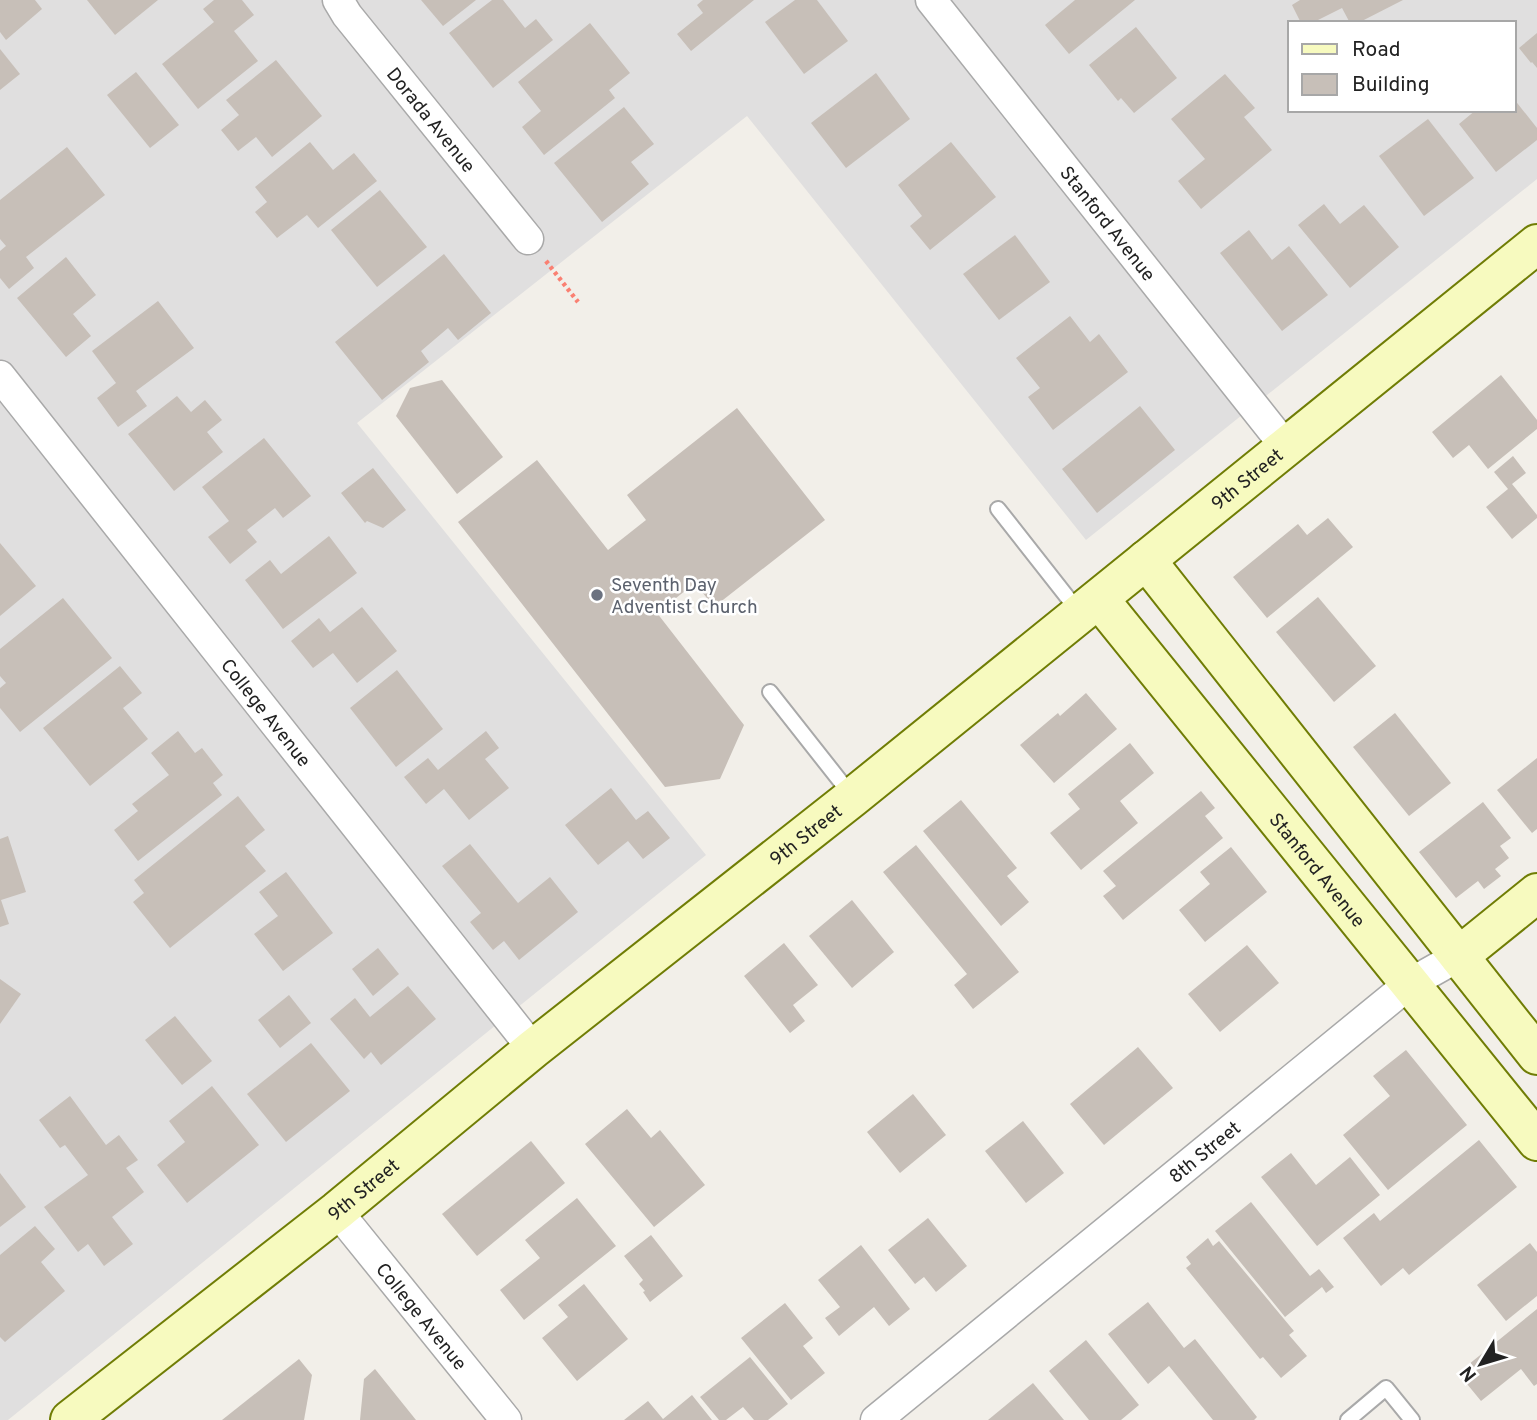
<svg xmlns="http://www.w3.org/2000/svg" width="1537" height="1420" viewBox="0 0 1537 1420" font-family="Overpass,sans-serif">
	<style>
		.residential { fill: #e0dfdf; fill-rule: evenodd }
		.building { fill: #c7bfb8 }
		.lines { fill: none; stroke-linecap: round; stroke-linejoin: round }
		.lane-casing { stroke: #a9a9a9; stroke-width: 18 }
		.street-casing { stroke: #a9a9a9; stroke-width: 33 }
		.secondary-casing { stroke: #707d05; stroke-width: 42 }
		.path { stroke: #fa8072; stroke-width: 4.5; stroke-dasharray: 3.5 3.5; stroke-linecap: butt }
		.lane { stroke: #fff; stroke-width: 14 }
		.street { stroke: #fff; stroke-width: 30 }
		.secondary { stroke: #f7fabf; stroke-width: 38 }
		.worship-dot { fill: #6b7280; stroke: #fff; stroke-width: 2.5 }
		.labels { text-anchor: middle; stroke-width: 5; stroke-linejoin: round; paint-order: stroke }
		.street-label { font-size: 19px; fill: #222; stroke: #fff }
		.worship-label { font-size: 19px; fill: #5b616d; stroke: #fff; text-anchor: start }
	</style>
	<rect width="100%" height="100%" fill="#f2efe9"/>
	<path class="residential" d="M0,0H1537V179L1086,540L747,116L357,423L706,855L8,1420H0ZM1290,23H1514V110H1290Z"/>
	<g class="building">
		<path d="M0,0H35L42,9L6,40L0,32Z"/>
		<path d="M87,0H158L115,35Z"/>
		<path d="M214,0H242L254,15L234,31L258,61L198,109L162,64L214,22L203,9Z"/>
		<path d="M421,0H476L443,26Z"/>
		<path d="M492,0H503L525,28L536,19L553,40L493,88L449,33Z"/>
		<path d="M703,0H754L691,51L677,34L703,13L697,5Z"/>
		<path d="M795,0H817L848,41L804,74L765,22Z"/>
		<path d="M1075,0H1135L1069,54L1045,25Z"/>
		<path d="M1300,0H1403L1358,23H1350L1342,8L1312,23H1301L1292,5Z"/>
		<path d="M590,23L630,73L609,90L615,98L544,155L522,127L541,111L518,82Z"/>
		<path d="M1136,27L1177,78L1134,113L1121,98L1118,101L1089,65Z"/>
		<path d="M1537,33V68L1532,62L1531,63L1519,48Z"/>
		<path d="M0,49L20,74L0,90Z"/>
		<path d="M276,60L322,116L272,157L256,137L238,151L221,130L239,115L226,100Z"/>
		<path d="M136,72L179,125L150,148L107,95Z"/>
		<path d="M876,73L910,119L846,168L811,123Z"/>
		<path d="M1225,74L1255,108L1244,117L1272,150L1201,209L1178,181L1205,159L1171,119Z"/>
		<path d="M1514,99L1537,128V140L1496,172L1459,124L1476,110H1514Z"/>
		<path d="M624,107L654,144L631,162L649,184L602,222L554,163Z"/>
		<path d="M1428,119L1474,178L1424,216L1379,156Z"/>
		<path d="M310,142L333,170L354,153L377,181L318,228L307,215L277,238L255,212L267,202L255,187Z"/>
		<path d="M951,142L996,197L930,250L910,226L922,216L898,185Z"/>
		<path d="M67,147L105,195L26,257L34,268L9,289L0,278V251L6,246L0,239V200Z"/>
		<path d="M380,190L427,247L377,287L331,230Z"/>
		<path d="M1324,204L1340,224L1364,205L1399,247L1350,288L1298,225Z"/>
		<path d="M1249,230L1272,260L1289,246L1328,295L1282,331L1220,253Z"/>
		<path d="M1015,235L1050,282L999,320L963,274Z"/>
		<path d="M444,254L491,313L458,340L448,328L421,351L429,362L382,400L335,342Z"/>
		<path d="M66,257L96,295L73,314L91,336L66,357L17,298Z"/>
		<path d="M158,301L194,348L136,391L147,406L118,427L97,398L116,383L92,351Z"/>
		<path d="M1070,316L1090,342L1099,334L1128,372L1053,430L1028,397L1040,388L1016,358Z"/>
		<path d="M1501,375L1537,420V429L1488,469L1469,445L1453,458L1432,432Z"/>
		<path d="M442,380L503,457L457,494L396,416L410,388Z"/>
		<path d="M177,396L191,412L205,400L222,420L207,432L223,452L174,491L128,434Z"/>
		<path d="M1140,406L1175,450L1097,513L1062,469Z"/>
		<path d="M737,408L825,520L714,607L695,583L657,613L744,725L720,779L665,787L458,522L537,460L608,550L646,520L627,495Z"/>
		<path d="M264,438L311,496L283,518L275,508L247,530L257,542L230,564L208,537L229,521L202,487Z"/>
		<path d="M1513,456L1526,473L1512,484L1537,515V518L1512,539L1486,507L1508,489L1494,472Z"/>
		<path d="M373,468L406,510L383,528L367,521L365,523L341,493Z"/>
		<path d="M1328,518L1353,547L1267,618L1233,577L1298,524L1307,535Z"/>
		<path d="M329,536L357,573L283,629L245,580L270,560L281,574Z"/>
		<path d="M0,543L36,586L0,616Z"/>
		<path d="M1318,597L1376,666L1334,702L1276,632Z"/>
		<path d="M63,598L112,658L20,732L0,708V688L6,683L0,676V649Z"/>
		<path d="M362,607L397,651L357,683L333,653L313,668L291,641L319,618L330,632Z"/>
		<path d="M120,666L142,693L123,708L148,739L90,786L43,728Z"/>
		<path d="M397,670L443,729L396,767L350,708Z"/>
		<path d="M1086,693L1117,729L1054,783L1020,745L1058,713L1060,716Z"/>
		<path d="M1395,713L1451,783L1409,816L1353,747Z"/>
		<path d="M178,731L195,753L202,748L223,775L213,783L222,795L138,861L114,830L138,811L132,804L169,775L151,753Z"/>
		<path d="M486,731L499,748L485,759L509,788L469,820L444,789L426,804L404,777L428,758L438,770Z"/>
		<path d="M1130,743L1154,773L1120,801L1138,823L1081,870L1050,833L1080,809L1068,794Z"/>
		<path d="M1537,758V829L1532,833L1497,790Z"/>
		<path d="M611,788L636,820L648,811L670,838L643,859L628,841L598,865L565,825Z"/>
		<path d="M1201,791L1215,808L1205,816L1223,838L1123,920L1103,896L1116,886L1103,871Z"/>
		<path d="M238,796L265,830L245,846L266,871L170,948L133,902L144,893L134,880Z"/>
		<path d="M961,800L1017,868L1007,876L1029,902L1001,926L923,831Z"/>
		<path d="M1483,802L1511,838L1500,846L1509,858L1495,869L1501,876L1484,889L1478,881L1456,898L1419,852Z"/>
		<path d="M8,836L26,892L1,900L9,924L0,927V839Z"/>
		<path d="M470,844L518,903L550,877L578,912L519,960L504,941L493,950L470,922L481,913L442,866Z"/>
		<path d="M916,845L1019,972L973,1009L954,985L967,974L883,872Z"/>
		<path d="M1231,847L1267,892L1205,942L1179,910L1210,884L1200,872Z"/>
		<path d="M286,872L333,933L283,971L254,934L278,916L259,892Z"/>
		<path d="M852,900L894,952L852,988L809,936Z"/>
		<path d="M784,943L818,985L793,1005L805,1021L790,1033L744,976Z"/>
		<path d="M1247,945L1279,983L1220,1032L1188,994Z"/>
		<path d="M378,948L399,974L373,996L352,969Z"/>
		<path d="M0,979L21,994L0,1024Z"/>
		<path d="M408,986L436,1019L381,1065L371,1052L364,1059L330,1019L355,998L370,1017Z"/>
		<path d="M289,995L311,1023L280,1048L258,1020Z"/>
		<path d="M175,1016L212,1061L182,1085L145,1040Z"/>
		<path d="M311,1043L350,1091L286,1142L247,1094Z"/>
		<path d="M1138,1047L1173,1088L1104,1145L1070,1104Z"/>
		<path d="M1406,1050L1467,1125L1388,1190L1343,1135L1390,1096L1373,1076Z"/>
		<path d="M212,1086L259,1145L187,1203L157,1165L185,1142L169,1121Z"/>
		<path d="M913,1094L946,1135L900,1173L867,1132Z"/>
		<path d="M70,1096L106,1145L119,1135L138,1160L126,1168L144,1192L112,1217L133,1244L104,1266L88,1244L78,1252L44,1207L88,1175L65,1145L60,1148L39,1120Z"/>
		<path d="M627,1109L651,1138L660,1130L705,1185L654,1227L585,1144Z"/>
		<path d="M1023,1121L1064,1173L1026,1203L985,1151Z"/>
		<path d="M1479,1140L1517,1187L1409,1275L1403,1268L1381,1286L1343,1238L1374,1213L1380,1221Z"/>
		<path d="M531,1141L565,1183L477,1256L442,1214Z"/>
		<path d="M1291,1153L1316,1185L1350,1157L1380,1195L1317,1246L1261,1177Z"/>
		<path d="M0,1173L26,1207L0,1227Z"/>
		<path d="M577,1198L616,1246L524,1320L500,1290L540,1258L525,1240Z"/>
		<path d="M1251,1202L1310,1276L1319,1269L1334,1287L1326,1293L1322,1287L1285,1317L1215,1231Z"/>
		<path d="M928,1218L967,1266L936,1292L924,1277L915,1284L888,1250Z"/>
		<path d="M35,1226L55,1249L41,1262L65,1291L5,1342L0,1337V1255Z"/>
		<path d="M651,1235L683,1276L650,1302L643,1292L645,1291L639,1284L643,1280L624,1256Z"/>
		<path d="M1208,1238L1213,1246L1219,1241L1294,1331L1289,1335L1307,1356L1281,1378L1263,1357L1260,1359L1186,1268L1191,1264L1186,1257Z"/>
		<path d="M1530,1243L1537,1252V1296L1506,1321L1477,1285Z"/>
		<path d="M861,1245L910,1309L889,1326L874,1307L839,1336L825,1318L840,1307L818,1280Z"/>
		<path d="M584,1284L628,1339L577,1381L542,1338L568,1317L558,1305Z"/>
		<path d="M1148,1302L1184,1348L1195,1339L1257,1417L1254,1420H1213L1169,1366L1148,1384L1108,1334Z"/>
		<path d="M785,1303L813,1338L803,1346L825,1373L791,1400L741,1338Z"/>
		<path d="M1537,1309V1384L1534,1386L1521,1369L1481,1401L1458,1373Z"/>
		<path d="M1086,1340L1139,1405L1121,1420H1089L1049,1371Z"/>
		<path d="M750,1357L788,1404L768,1420H754L743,1407L726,1420H719L700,1397Z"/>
		<path d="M299,1359L312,1375L304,1420H222Z"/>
		<path d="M375,1369L416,1420H360L364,1379Z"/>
		<path d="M1033,1383L1064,1420H988Z"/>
		<path d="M692,1395L712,1420H624L648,1401L663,1419Z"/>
	</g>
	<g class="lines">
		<defs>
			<g id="lane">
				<path d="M998,509L1079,612"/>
				<path d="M770,692L852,796"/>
				<path d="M1348,1420L1386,1388L1412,1420"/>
			</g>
			<g id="street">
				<path id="s1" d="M338,0L347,15L528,239"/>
				<path id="s2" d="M931,0L1286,447"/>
				<path id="s3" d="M0,376L533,1049"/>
				<path id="s4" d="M337,1211L506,1420"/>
				<path id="s5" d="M876,1420L1409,984L1459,956"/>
			</g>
			<g id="secondary">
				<path d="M1146,560L1537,1055"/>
				<path id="s6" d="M1099,599L1537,1141"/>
				<path d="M1459,956L1537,893"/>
				<path id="s7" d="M70,1420L337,1211L533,1049L853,797L1537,244"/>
			</g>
		</defs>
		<use href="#lane" class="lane-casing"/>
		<use href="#street" class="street-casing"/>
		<use href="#secondary" class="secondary-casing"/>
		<path class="path" d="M546,261L578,302"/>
		<use href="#lane" class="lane"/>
		<use href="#street" class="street"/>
		<use href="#secondary" class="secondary"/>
	</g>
	<circle class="worship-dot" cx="597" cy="595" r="7"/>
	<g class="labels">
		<g class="street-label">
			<text dy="7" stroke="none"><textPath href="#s1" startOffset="152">Dorada Avenue</textPath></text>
			<text dy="7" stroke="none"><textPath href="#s2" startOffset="285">Stanford Avenue</textPath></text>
			<text dy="7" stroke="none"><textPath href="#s7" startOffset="1507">9th Street</textPath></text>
			<text dy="7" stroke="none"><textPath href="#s3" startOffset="429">College Avenue</textPath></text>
			<text dy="7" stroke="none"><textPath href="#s7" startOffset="940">9th Street</textPath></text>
			<text dy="7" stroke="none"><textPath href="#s6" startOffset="348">Stanford Avenue</textPath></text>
			<text dy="7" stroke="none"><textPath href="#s5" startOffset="424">8th Street</textPath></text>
			<text dy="7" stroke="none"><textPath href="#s7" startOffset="373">9th Street</textPath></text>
			<text dy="7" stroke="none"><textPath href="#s4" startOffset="135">College Avenue</textPath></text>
		</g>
		<g class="worship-label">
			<text x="611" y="591">Seventh Day<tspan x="611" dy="22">Adventist Church</tspan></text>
		</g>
	</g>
	<rect x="1288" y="21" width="228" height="91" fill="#ffffff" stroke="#a7a7a7" stroke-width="2"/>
	<rect x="1302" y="44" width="35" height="10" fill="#f7fabf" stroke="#a7a7a7" stroke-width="2"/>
	<text x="1352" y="56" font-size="21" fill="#222222">Road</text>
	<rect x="1302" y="74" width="35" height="21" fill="#c7bfb8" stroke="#a7a7a7" stroke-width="2"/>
	<text x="1352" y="91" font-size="21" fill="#222222">Building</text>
	<g transform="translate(1481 1364) rotate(232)" stroke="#ffffff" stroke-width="5" paint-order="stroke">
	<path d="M0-5L12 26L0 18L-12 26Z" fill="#222222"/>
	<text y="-10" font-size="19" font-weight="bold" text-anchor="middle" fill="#222222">N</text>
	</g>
</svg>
